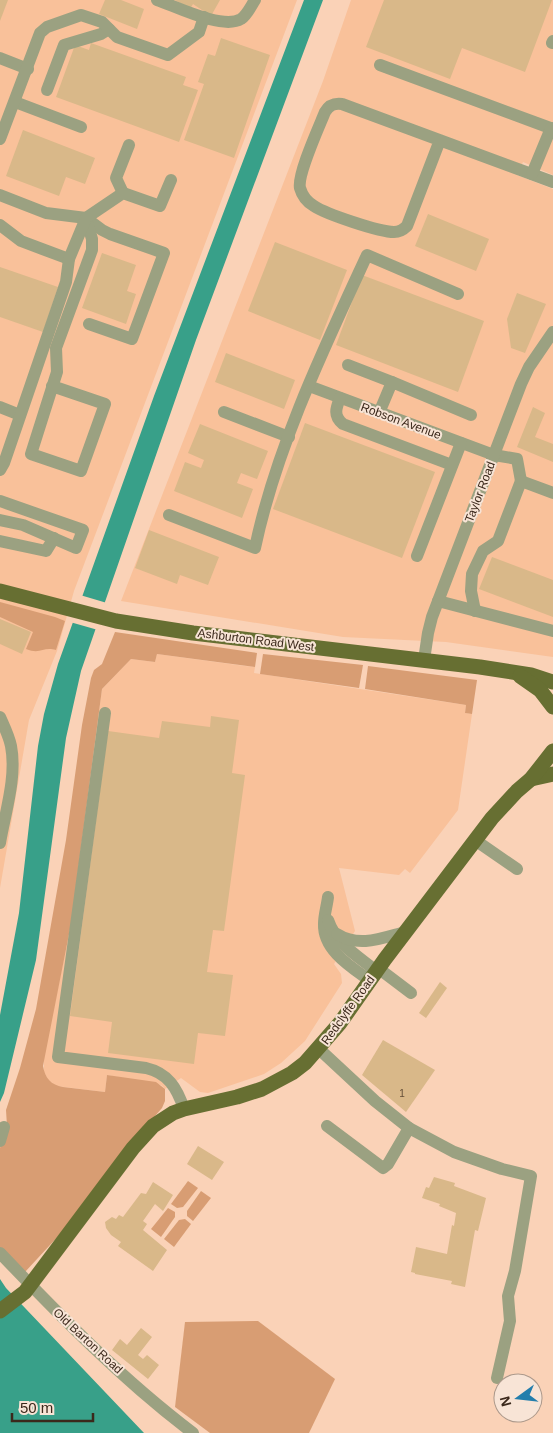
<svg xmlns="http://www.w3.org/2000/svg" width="553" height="1433" viewBox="0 0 553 1433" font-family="Helvetica,sans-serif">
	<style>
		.built { fill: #f9c19a }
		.green { fill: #d89d73 }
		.water { fill: #38a089 }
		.pier { fill: #fad2b7 }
		.building { fill: #d9b889 }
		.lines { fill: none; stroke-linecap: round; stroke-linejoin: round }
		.minor { stroke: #9ba181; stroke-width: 12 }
		.major { stroke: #676f32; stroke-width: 15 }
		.labels { text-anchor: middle; stroke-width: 4; stroke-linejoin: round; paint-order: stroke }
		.number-label { font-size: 10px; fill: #624c36 }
		.street-label { font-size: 12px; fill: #3b281b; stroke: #f8e4d6 }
	</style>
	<rect width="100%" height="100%" fill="#fad2b7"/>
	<g class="built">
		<path d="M0,0H297L74,591L57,651L29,720L0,888Z"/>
		<path d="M351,0H553V175L523,162L517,175L553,189V657L446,642L343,637L121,601L323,81Z"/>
		<path d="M157,654L245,666L255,667L254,673L466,705L465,713L472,714L458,810L410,873L405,869L399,875L339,868L355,931L334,964L341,974L342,983L305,1041L281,1063L264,1074L208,1093L200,1092L181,1078L165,1089L161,1085L107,1075L105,1092L56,1086L48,1080L44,1072V1056L71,924L102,689L131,659L155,662Z"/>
	</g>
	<g class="green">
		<path d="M0,602L55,617L65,621L56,650C43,646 41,655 26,649L33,632L0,617Z"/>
		<path d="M115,632L257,653L255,667L157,654L155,662L131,659L102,689L71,924L43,1066C45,1078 51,1085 63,1087L105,1092L107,1075L156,1082L165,1089V1101L162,1108L133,1141L62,1232L25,1272L0,1250V1148L7,1126L6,1110L20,1068L36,1009L66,840L82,725L91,678L94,670L102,664Z"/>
		<path d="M263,654L363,665L359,688L260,674Z"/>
		<path d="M368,666L477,680L472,714L465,713L466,705L365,689Z"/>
		<path d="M188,1181L198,1188L183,1207L177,1208L171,1204Z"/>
		<path d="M201,1191L211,1198L193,1221L187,1216V1211Z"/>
		<path d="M168,1208L175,1212V1217L161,1237L151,1229Z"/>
		<path d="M185,1219L191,1224L174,1247L164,1239L179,1220Z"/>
		<path d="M258,1321L335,1379L309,1433H210L175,1407L185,1322Z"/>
	</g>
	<g class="water">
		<path d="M304,0H323L196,340L81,671L66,738L36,960L4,1093L0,1102V1015L19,913L38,746L44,714L58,664L154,396Z"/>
		<path d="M0,1279L6,1288L144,1433H0Z"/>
	</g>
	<path class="pier" d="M80,595L107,603L98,630L70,622Z"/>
	<g class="building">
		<path d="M0,0H8L0,21Z"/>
		<path d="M105,0H121L144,9L137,29L99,14Z"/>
		<path d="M175,0H220L211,16L193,4L190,9Z"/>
		<path d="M384,0H552L525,72L462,48L450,79L366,47Z"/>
		<path d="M221,38L270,55L234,158L184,140L204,84L198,82L208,54L215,56Z"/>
		<path d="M91,43L186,77L183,85L198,90L179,142L56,97L75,45L89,50Z"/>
		<path d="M23,130L95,158L85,184L66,177L59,196L6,176Z"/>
		<path d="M428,214L489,239L476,271L415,246Z"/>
		<path d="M275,242L347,270L320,340L248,311Z"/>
		<path d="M102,253L136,265L127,291L136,294L126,324L82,308Z"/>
		<path d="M0,267L58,287L43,332L0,317Z"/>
		<path d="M362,275L484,321L458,392L336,345Z"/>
		<path d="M517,293L546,304L525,353L511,348L507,319Z"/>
		<path d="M226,353L295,380L284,409L215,382Z"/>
		<path d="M533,407L545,413L535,437L553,444V462L517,447Z"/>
		<path d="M305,423L435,472L402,558L273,509Z"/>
		<path d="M200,424L268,451L257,479L241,473L237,483L253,489L242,518L174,491L185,462L201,468L204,460L188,453Z"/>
		<path d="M149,530L219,557L208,585L180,575L177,584L135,568Z"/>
		<path d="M492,557L553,580V617L479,589Z"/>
		<path d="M0,619L31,632L22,654L0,644Z"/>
		<path d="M211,716L239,720L232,773L245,775L224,931L213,930L207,972L233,975L225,1036L198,1033L194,1064L108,1053L112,1022L70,1016L108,731L159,738L162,721L210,727Z"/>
		<path d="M440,982L447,988L426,1018L419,1013Z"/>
		<path d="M383,1040L435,1070L406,1112L362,1075Z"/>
		<path d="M198,1146L224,1162L212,1180L187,1164Z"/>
		<path d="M434,1177L455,1183L454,1186L486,1198L478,1231L475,1230L465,1287L451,1284L452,1281L415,1274V1273L411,1272L416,1247L447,1254L452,1225L454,1226L456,1213L439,1206L440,1204L422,1198L426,1187L429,1188Z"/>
		<path d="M153,1182L173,1195L163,1211L155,1204L143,1221L147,1224L143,1230L167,1250L153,1271L118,1246L121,1242L111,1235L106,1228L105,1222L112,1217L116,1219L119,1215L123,1217L141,1193L146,1194Z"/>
		<path d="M141,1328L152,1337L138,1355L143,1359L147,1355L159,1365L148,1379L112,1350L120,1339L127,1345Z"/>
	</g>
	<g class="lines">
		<g class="minor">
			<path d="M157,0C177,7 223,30 241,19C247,15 251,6 255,0"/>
			<path d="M552,43L553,41"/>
			<path d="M0,58L28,69"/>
			<path d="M380,65L553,129"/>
			<path d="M47,90L64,45L101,34L109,29"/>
			<path d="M15,102L81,127"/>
			<path d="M0,139L40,33L47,27L81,15L102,22L117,37L168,55L199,32L204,17"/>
			<path d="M440,140L407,226C403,230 399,232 394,232C379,232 326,214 314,206C307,202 302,195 300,188C297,175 319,127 325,112C329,105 334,103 342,104L553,182"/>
			<path d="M532,174L551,128"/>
			<path d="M123,193L116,178L129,145"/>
			<path d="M0,195L46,213L86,218L102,230L110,234L164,253L132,339L89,324"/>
			<path d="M0,225L21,241L69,259"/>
			<path d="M348,365L392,382"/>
			<path d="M52,386L105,404L81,471L31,454L57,372L56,348L92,250V239L86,218"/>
			<path d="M309,386L494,455L517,459L521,481"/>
			<path d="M340,398C336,408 333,416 343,424L452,465"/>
			<path d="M0,407L20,415"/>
			<path d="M224,412L289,437"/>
			<path d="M379,413L392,382L471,415"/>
			<path d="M0,470L4,463L66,282L69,259L86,218L123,193L160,206L171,180"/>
			<path d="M0,501L83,530L76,548L23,525L0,520"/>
			<path d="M169,515L255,548C276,448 324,348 367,255L458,294"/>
			<path d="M0,541L46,551L54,538"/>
			<path d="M417,556L461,443"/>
			<path d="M438,601L553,631"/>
			<path d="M475,611L471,591L472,574L483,551L498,541L521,481L553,493"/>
			<path d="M424,660L428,633L432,617L521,384L529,367L553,332"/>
			<path d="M105,713L58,1057L146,1068C168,1073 177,1088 184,1109"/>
			<path d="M0,717C4,726 9,736 11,746C17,777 5,813 0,843"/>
			<path d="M475,840L517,869"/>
			<path d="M328,897C327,906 324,915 324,924C323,950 351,967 369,980"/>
			<path d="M328,920C336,944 358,956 376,971"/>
			<path d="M337,934C359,948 382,938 405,932"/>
			<path d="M378,968L411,993"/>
			<path d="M319,1049L375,1101L409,1128L454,1152L502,1169L531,1176L515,1271L508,1296L510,1321L497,1378"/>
			<path d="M327,1126L383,1168L388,1164L409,1128"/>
			<path d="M0,1141L4,1127"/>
			<path d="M0,1253C61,1317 123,1380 193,1433"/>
		</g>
		<g class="major">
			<path d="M0,591L116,621L193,633L480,667L531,675L553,682"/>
			<path d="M520,676L540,690L553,707"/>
			<path d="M531,779L553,774"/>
			<path d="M0,1311L25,1292L133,1148L153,1126L173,1113L184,1109L237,1097L262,1089L292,1073L305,1063L340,1023L385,959L492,818L517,791L531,779L553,751"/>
		</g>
	</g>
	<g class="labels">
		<g class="number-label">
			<text x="402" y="1097">1</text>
		</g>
		<g class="street-label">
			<text transform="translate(401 421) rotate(20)" y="4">Robson Avenue</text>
			<text transform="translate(480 492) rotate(-69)" y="4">Taylor Road</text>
			<text transform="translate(256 640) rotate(7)" y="4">Ashburton Road West</text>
			<text transform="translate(348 1010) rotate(-54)" y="4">Redclyffe Road</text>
			<text transform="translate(88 1341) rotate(43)" y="4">Old Barton Road</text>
		</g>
	</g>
	<g transform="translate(518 1398) rotate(255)"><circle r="24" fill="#f8e4d6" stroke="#ac998b"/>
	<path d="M0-4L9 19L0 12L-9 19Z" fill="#237eac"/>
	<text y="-8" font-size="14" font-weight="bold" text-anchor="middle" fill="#3b281b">N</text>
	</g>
	<path d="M12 1413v8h81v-8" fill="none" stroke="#3b281b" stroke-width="2.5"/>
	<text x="20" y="1413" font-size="15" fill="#3b281b" stroke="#f8e4d6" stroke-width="4" paint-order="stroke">50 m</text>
</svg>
